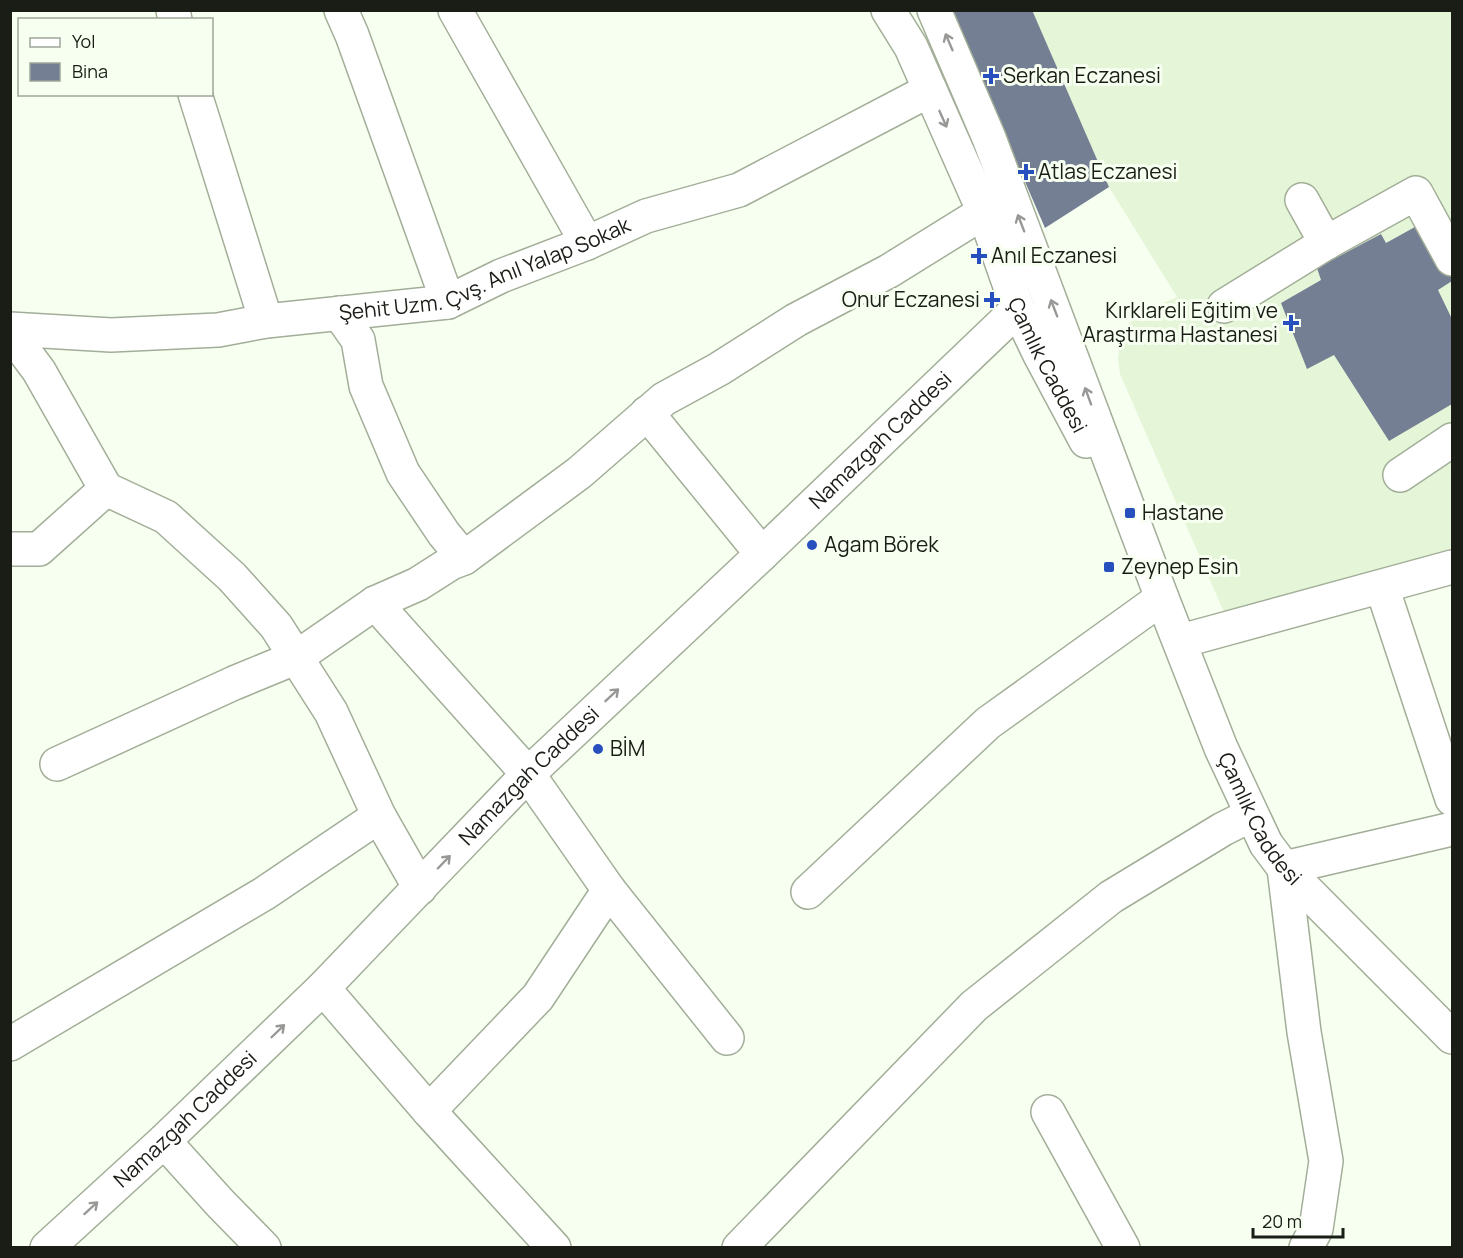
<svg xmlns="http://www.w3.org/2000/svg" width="1463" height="1258" viewBox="0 0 1463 1258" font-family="Manrope,sans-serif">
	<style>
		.built { fill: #e5f6d8 }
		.building { fill: #757f94 }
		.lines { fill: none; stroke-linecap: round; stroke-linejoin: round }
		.minor-casing { stroke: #a2ae98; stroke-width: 36 }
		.minor { stroke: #fff; stroke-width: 33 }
		.oneway { stroke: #989996 }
		.poi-dot { fill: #274fbe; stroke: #f7fff1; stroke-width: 2 }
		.labels { text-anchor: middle; stroke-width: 6; stroke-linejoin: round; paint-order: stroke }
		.poi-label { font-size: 21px; fill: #191d15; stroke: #f7fff1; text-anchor: start }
		.street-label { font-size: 21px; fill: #191d15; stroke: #f7fff1 }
	</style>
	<rect width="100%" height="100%" fill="#f7fff1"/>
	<path class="built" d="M1032,11H1452V549L1271,606L1226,617L1120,374L1118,358L1122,332L1137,314L1177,297L1109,187Z"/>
	<g class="building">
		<path d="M951,10H1032L1109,187L1045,228Z"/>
		<path d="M1424,222L1452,272V281L1438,290L1452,319V404L1389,441L1334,355L1307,369L1281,303L1321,280L1317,268L1381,234L1386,243Z"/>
	</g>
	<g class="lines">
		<defs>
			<g id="minor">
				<path d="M173,10L175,20"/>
				<path d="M341,10L352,35L448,302"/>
				<path d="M455,10L587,243"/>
				<path id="s1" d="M888,10L911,47L984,212L1018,309L1039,353L1086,441"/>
				<path id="s2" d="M934,10L989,138L1162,598L1221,748L1266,844L1284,868L1452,1037"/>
				<path d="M195,94L266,321"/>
				<path d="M1302,200L1326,243"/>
				<path d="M1224,306L1326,243L1416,193L1452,259"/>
				<path d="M339,313L358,340L366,386L403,473L444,534L464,558"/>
				<path id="s3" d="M10,329L111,335L218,330L266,321L448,302L501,276L587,243L646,216L739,190L930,90"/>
				<path d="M10,332L39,371L106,489L166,517L232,577L276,626L331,712L379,816L420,888"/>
				<path d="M647,413L762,554"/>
				<path d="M1400,475L1452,440"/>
				<path d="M10,549H39L106,489"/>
				<path d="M1382,587L1452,799"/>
				<path d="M375,603L528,774L609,890L727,1038"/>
				<path d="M1181,641L1452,567"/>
				<path d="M57,764L234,683L297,657L375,603L418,584L451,563L464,558L579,473L664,399L719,369L796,320L889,271L984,212"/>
				<path d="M1284,868L1304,1032L1326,1161L1316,1229L1306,1248"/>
				<path d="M1284,868L1452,829"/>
				<path d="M808,892L988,723L1162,598"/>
				<path d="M323,988L429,1111L554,1248"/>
				<path d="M10,1044L265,893L379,816"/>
				<path d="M429,1111L538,997L609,890"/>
				<path d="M1048,1112L1123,1248"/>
				<path d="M164,1141L220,1203L264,1248"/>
				<path id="s4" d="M47,1248L164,1141L323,988L528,774L762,554L1018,309"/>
				<path d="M739,1248L974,1006L1111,897L1223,829L1251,815"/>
			</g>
		</defs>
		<use href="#minor" class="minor-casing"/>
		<use href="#minor" class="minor"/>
	</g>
	<defs><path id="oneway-shaft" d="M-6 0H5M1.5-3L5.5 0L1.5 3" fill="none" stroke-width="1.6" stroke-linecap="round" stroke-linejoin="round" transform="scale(1.5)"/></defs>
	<g class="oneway">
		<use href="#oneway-shaft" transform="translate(949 42) rotate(-113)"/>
		<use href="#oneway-shaft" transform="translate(943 119) rotate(66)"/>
		<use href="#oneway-shaft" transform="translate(1021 223) rotate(-111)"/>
		<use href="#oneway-shaft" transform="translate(1054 308) rotate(-111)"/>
		<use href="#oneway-shaft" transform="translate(1088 396) rotate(-110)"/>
		<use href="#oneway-shaft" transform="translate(612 695) rotate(-43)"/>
		<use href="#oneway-shaft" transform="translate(444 862) rotate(-46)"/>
		<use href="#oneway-shaft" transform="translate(278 1031) rotate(-44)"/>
		<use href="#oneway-shaft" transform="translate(91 1208) rotate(-42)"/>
	</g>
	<g class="poi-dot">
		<path d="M988 67h6v6h6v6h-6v6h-6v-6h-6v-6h6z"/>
		<path d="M1023 163h6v6h6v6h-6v6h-6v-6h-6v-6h6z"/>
		<path d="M976 247h6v6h6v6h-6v6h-6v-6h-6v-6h6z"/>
		<path d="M989 291h6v6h6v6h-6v6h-6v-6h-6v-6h6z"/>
		<path d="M1288 314h6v6h6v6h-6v6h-6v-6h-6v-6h6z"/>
		<rect x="1124" y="507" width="12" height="12" rx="3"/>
		<circle cx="812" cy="545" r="6"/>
		<rect x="1103" y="561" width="12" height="12" rx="3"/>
		<circle cx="598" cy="749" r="6"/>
	</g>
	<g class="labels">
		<g class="poi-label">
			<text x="1003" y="83">Serkan Eczanesi</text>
			<text x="1038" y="179">Atlas Eczanesi</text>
			<text x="991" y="263">Anıl Eczanesi</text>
			<text x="980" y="307" text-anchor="end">Onur Eczanesi</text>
			<text x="1278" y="318" text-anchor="end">Kırklareli Eğitim ve<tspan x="1278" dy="24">Araştırma Hastanesi</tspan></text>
			<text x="1142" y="520">Hastane</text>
			<text x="824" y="552">Agam Börek</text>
			<text x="1121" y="574">Zeynep Esin</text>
			<text x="610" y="756">BİM</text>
		</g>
		<g class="street-label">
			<text dy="7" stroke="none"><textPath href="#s3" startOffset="484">Şehit Uzm. Çvş. Anıl Yalap Sokak</textPath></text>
			<text dy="7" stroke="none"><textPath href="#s1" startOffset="390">Çamlık Caddesi</textPath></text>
			<text dy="7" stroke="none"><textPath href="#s4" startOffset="1161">Namazgah Caddesi</textPath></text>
			<text dy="7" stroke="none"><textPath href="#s4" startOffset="675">Namazgah Caddesi</textPath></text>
			<text dy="7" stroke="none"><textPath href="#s2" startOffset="873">Çamlık Caddesi</textPath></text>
			<text dy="7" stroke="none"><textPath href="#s4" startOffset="189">Namazgah Caddesi</textPath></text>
		</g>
	</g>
	<rect width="1463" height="1258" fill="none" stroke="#191d15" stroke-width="24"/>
	<rect x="18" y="18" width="195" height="78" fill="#f7fff1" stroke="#9ea599" stroke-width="1.5"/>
	<rect x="30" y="38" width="30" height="9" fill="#ffffff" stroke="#9ea599" stroke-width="1.5"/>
	<text x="72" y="48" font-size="18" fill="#191d15">Yol</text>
	<rect x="30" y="63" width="30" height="18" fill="#757f94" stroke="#9ea599" stroke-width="1.5"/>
	<text x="72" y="78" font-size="18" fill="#191d15">Bina</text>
	<path d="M1253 1228v9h90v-9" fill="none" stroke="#191d15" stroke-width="3"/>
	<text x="1262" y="1228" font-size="18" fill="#191d15" stroke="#f7fff1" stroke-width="4.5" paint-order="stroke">20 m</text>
</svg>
